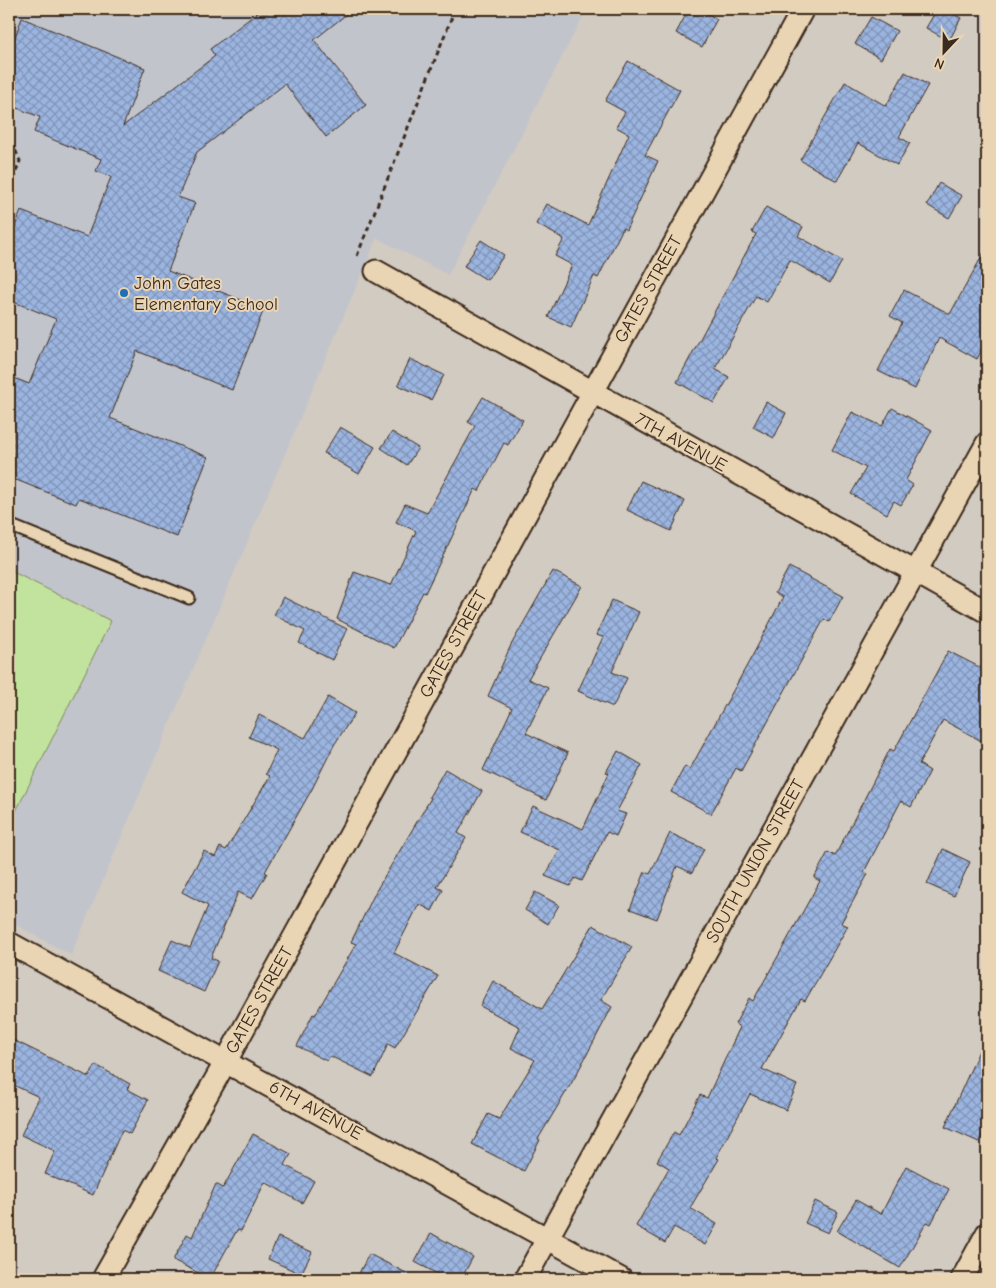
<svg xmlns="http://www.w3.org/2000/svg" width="996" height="1288" viewBox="0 0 996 1288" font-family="'Comic Neue',sans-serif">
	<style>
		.built { fill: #c2c4cb }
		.garden { fill: #c1e39d; stroke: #7e865e }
		.building { fill: url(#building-cross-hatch); stroke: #3b2a1e }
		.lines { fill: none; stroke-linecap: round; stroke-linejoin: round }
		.service-casing { stroke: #3b2a1e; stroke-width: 15 }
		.minor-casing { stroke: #3b2a1e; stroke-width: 25 }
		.path { stroke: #3b2a1e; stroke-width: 3; stroke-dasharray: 5 4; stroke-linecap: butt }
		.service { stroke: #e9d4b3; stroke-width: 11 }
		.minor { stroke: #e9d4b3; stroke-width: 21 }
		.poi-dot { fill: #1f6fb2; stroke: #e9d4b3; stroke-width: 2 }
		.labels { text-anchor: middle; stroke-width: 4; stroke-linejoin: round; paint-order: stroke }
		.poi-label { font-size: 18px; fill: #3b2a1e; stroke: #e9d4b3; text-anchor: start }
		.street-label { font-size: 18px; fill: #3b2a1e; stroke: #e9d4b3 }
	</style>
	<defs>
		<pattern id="building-cross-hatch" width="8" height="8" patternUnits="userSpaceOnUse" patternTransform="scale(1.25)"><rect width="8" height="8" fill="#9bb5e1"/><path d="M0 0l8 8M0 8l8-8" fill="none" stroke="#8093b6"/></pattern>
	</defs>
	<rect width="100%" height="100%" fill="#d2cbc1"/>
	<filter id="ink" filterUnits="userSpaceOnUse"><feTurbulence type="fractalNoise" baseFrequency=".02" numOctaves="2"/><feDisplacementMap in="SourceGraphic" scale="10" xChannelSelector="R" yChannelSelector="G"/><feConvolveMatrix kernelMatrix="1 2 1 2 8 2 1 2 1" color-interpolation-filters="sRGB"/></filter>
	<g filter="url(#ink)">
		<path class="built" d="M9,9H587L448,275L377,238L71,955L9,921Z"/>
		<path class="garden" d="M9,570L111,621L9,825Z"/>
		<g class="building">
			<path d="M262,9H353L314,40L366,105L326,137L285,84L197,152L178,197L195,203L168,271L264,309L232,390L137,351L110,418L208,457L177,537L79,498L76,504L9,477V376L29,384L56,319L9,300V242L21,211L87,237L111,177L96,171L101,159L34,132L40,117L9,105V52L22,18L145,68L123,126L215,56L210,49Z"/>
			<path d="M689,9H699L717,19L702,47L676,33Z"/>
			<path d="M937,9H945L961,18L949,41L926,28Z"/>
			<path d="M871,17L897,31L881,59L855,44Z"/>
			<path d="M628,61L680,90L645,155L658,161L626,230L623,228L598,278L594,276L571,327L548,317L572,265L555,256L564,239L536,224L547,204L588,225L629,134L616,127L625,112L605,101Z"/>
			<path d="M905,72L928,85L899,137L910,143L897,165L858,143L837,181L800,160L845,82L886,106Z"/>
			<path d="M939,183L962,196L949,218L927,205Z"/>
			<path d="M766,207L803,227L798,236L842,261L830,283L790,260L767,302L756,296L715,369L729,377L714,403L677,382L756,234L752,232Z"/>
			<path d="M481,240L504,255L487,280L464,266Z"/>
			<path d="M987,247V340L977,359L939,338L915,389L878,371L902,323L890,316L904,290L950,314Z"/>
			<path d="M410,359L444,375L431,400L398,385Z"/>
			<path d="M483,397L523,420L508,445L504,443L479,491L475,489L425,593L423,592L394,648L337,619L354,572L391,585L416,531L396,522L405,504L427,513L475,426L468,422Z"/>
			<path d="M766,402L786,413L774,438L753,427Z"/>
			<path d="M892,408L932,430L906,480L913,485L901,505L894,501L887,514L851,494L866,468L832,450L852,412L882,426Z"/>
			<path d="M340,427L375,447L359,474L324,453Z"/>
			<path d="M392,432L418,448L407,465L381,448Z"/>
			<path d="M641,481L685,501L671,531L627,510Z"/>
			<path d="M789,567L843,596L829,622L824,619L741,771L736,768L711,814L671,792L685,766L690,769L756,649L783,597L775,593Z"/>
			<path d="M553,571L582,586L528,679L548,688L526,733L568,753L546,800L483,770L512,708L488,696L511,645Z"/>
			<path d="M283,597L347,629L332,660L299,643L305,631L274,615Z"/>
			<path d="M612,600L639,612L612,672L627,678L613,707L578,691L603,637L596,635Z"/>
			<path d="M948,651L987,671V744L943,720L919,764L930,771L911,807L901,801L864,872L868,874L841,923L848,926L805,1001L801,999L762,1069L797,1085L786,1110L750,1094L716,1158L719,1159L690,1208L717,1224L705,1245L674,1227L665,1243L636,1226L669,1168L657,1161L674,1132L679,1135L700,1095L707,1098L740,1027L735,1024L749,998L753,1001L820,881L814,878L828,852L835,856L890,749L894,751Z"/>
			<path d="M328,697L355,713L334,745L312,789L265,872L267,873L252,899L238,892L211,958L218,961L204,992L158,971L172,940L190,948L208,906L182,892L204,851L215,857L220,847L226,850L270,776L266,774L277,750L249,737L259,715L305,738Z"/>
			<path d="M618,751L642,765L617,811L626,814L616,836L607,832L582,881L575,878L570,886L545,876L560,850L520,832L533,806L583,829L609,773L606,772Z"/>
			<path d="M445,769L482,791L458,833L466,838L437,887L443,890L432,911L419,904L394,953L438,976L395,1048L388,1044L373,1077L330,1056L327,1061L297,1046L313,1014L315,1015L356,944L351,942L376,891L431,798L429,797Z"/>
			<path d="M670,833L704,849L692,873L677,866L657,919L630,909L645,872L650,874Z"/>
			<path d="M943,849L970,862L954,896L927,884Z"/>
			<path d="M535,892L559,905L548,924L525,910Z"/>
			<path d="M593,925L632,947L601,1000L612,1007L575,1077L538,1139L540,1140L524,1171L472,1144L488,1114L499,1119L535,1060L511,1048L520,1027L480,1006L493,981L542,1009Z"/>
			<path d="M987,1033V1124L979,1142L945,1127Z"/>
			<path d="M9,1038L89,1077L96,1065L130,1084L127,1089L148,1100L130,1134L122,1130L93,1195L45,1174L55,1151L21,1135L39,1097L9,1083Z"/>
			<path d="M253,1134L291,1154L285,1165L314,1181L302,1203L265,1182L241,1231L237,1230L210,1279L173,1260L187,1234L192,1237L216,1184L223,1188Z"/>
			<path d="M906,1166L949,1189L931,1224L927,1222L900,1268L837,1231L856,1200L881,1214Z"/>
			<path d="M815,1201L838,1212L828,1233L805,1223Z"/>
			<path d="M431,1233L473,1257L461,1279H447L415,1262Z"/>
			<path d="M278,1237L312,1252L301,1274L268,1259Z"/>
			<path d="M369,1254L418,1279H356Z"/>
		</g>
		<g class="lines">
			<defs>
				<path id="service" d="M9,525L189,598"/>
				<g id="minor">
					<path d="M376,271L987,612"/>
					<path d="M9,943L621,1279"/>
					<path d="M103,1279L226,1061L803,9"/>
					<path d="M525,1279L987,443"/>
					<path d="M962,1279L987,1233"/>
				</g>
			</defs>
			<use href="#service" class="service-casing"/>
			<use href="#minor" class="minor-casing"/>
			<g class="path">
				<path d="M9,145L14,147L20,161L9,190"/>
				<path d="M357,256L455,9"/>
			</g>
			<use href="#service" class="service"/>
			<use href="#minor" class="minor"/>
		</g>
	</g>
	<circle class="poi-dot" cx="124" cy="293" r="5"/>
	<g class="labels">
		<g class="poi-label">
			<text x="134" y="289">John Gates<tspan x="134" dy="21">Elementary School</tspan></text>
		</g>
		<g class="street-label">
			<text transform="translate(648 289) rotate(-61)" y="6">GATES STREET</text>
			<text transform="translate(681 442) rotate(29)" y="6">7TH AVENUE</text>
			<text transform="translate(453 644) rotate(-61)" y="6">GATES STREET</text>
			<text transform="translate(755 861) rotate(-61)" y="6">SOUTH UNION STREET</text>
			<text transform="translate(259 1000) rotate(-61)" y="6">GATES STREET</text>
			<text transform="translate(316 1110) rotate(29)" y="6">6TH AVENUE</text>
		</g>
	</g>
	<rect width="996" height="1288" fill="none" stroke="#e9d4b3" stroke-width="30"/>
	<rect x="15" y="15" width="966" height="1258" fill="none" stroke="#3b2a1e" stroke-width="2" filter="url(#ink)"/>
	<g transform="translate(944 52) rotate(202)" stroke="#e9d4b3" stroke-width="4" paint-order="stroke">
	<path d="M0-4L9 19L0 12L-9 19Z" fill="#3b2a1e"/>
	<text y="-8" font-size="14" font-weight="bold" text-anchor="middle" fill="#3b2a1e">N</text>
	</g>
</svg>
